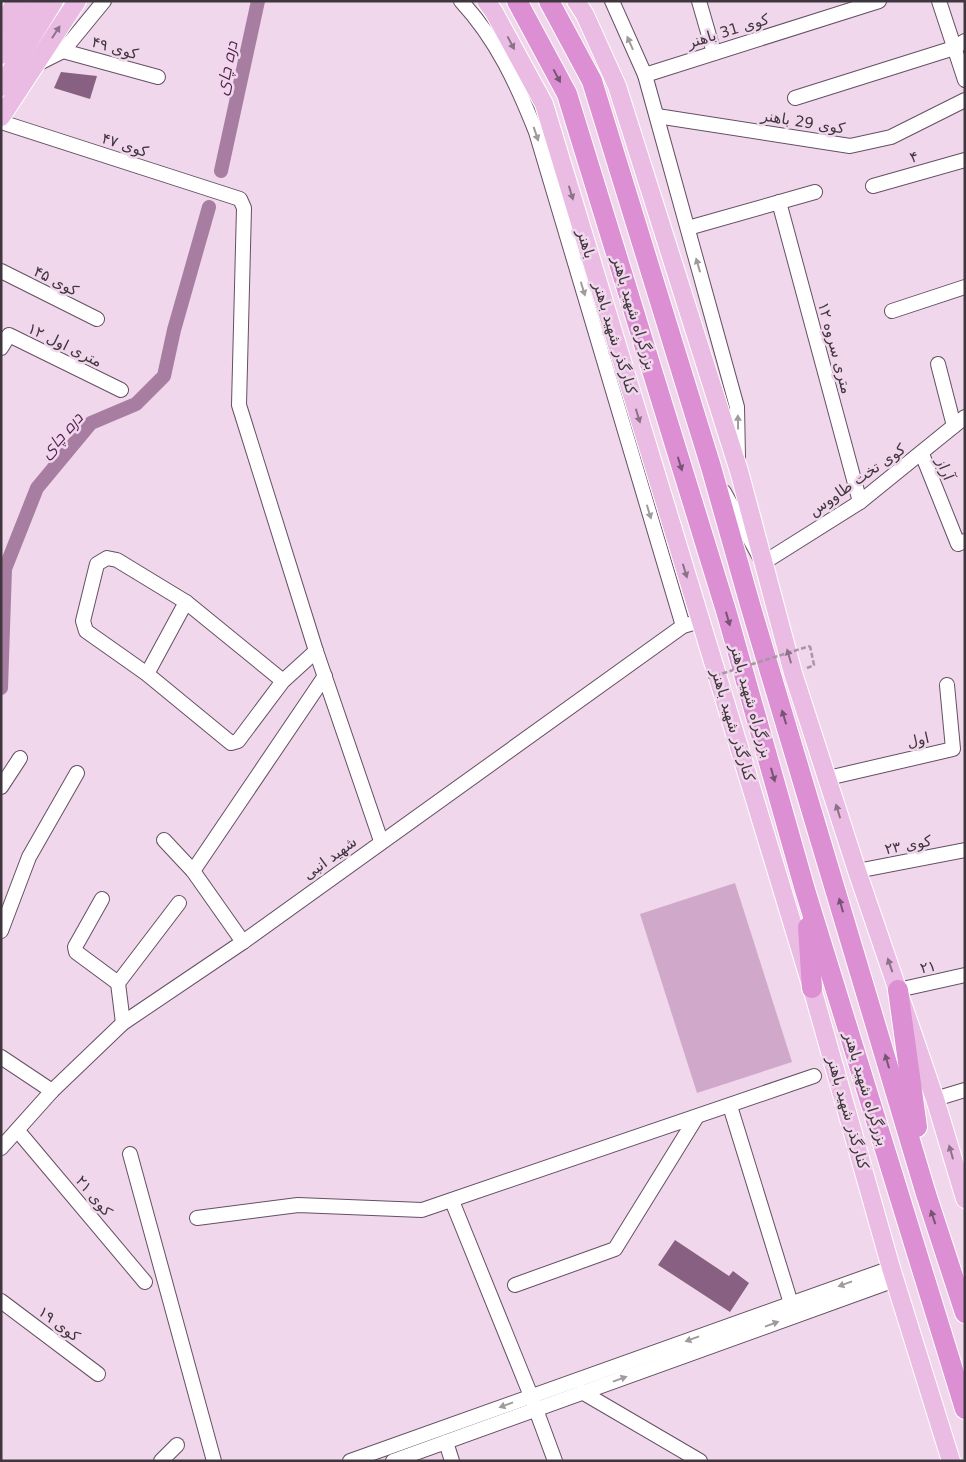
<svg xmlns="http://www.w3.org/2000/svg" width="966" height="1462" viewBox="0 0 966 1462" font-family="'DejaVu Sans',Cairo,sans-serif">
	<style>
		.green { fill: #d0a9ca }
		.lines { fill: none; stroke-linecap: round; stroke-linejoin: round }
		.canal { stroke: #a77ea1; stroke-width: 14 }
		.building { fill: #876082 }
		.minor-casing { stroke: #655062; stroke-width: 16 }
		.major-casing { stroke: #fff; stroke-width: 20 }
		.highway-casing { stroke: #fff; stroke-width: 22 }
		.path { stroke: #a896a5; stroke-width: 2.5; stroke-dasharray: 5 2.5; stroke-linecap: butt }
		.minor { stroke: #fff; stroke-width: 14 }
		.major { stroke: #eabce4; stroke-width: 18 }
		.highway { stroke: #dc8fd2; stroke-width: 20 }
		.path-bridge { stroke: #a896a5; stroke-width: 2.5; stroke-dasharray: 5 2.5; stroke-linecap: butt }
		.oneway { fill: #8c7289 }
		.oneway2 { fill: #a09a9e }
		.oneway3 { fill: #775572 }
		.labels { text-anchor: middle; stroke-width: 5; stroke-linejoin: round; paint-order: stroke }
		.street-label { font-size: 15px; fill: #40363e; stroke: #f0d7ec }
		.water-label { font-size: 16px; font-style: italic; fill: #501c4b; stroke: #f0d7ec }
	</style>
	<rect width="100%" height="100%" fill="#f0d7ec"/>
	<path class="green" d="M735,883L792,1062L697,1093L640,914Z"/>
	<g class="lines">
		<g class="canal">
			<path d="M221,171L258,1"/>
			<path d="M1,688L5,569L37,488L91,423L136,404L164,376L174,330L209,207"/>
		</g>
	</g>
	<g class="building">
		<path d="M61,72L97,76L90,99L54,88Z"/>
		<path d="M675,1240L729,1276L733,1271L749,1283L730,1312L658,1265Z"/>
	</g>
	<g class="lines">
		<defs>
			<g id="minor">
				<path d="M461,1C497,40 517,84 536,132L683,626"/>
				<path d="M612,1L645,75L737,407L738,457"/>
				<path d="M699,1L714,53"/>
				<path d="M939,1L965,80"/>
				<path d="M63,51L158,77"/>
				<path d="M35,65L63,51L104,1"/>
				<path d="M645,75L879,1"/>
				<path d="M795,98L954,48L965,41"/>
				<path d="M657,116L850,146L891,137L965,100"/>
				<path d="M1,122L240,199L244,208L239,405L316,651L381,841"/>
				<path d="M873,186L965,160"/>
				<path d="M779,202L860,502"/>
				<path d="M688,228L815,192"/>
				<path d="M1,271L97,319"/>
				<path d="M892,311L965,287"/>
				<path d="M1,348L9,335L121,390"/>
				<path d="M938,364L954,426"/>
				<path d="M922,454L958,544L965,541"/>
				<path d="M724,492L763,563L860,502L965,417"/>
				<path d="M147,674L186,602"/>
				<path d="M283,681L186,602L117,560L107,558L97,564L83,621L86,631L147,674L231,743L238,741L283,681L316,651"/>
				<path d="M828,778L953,749L947,685"/>
				<path d="M1,787L20,758"/>
				<path d="M164,840L193,871L243,942"/>
				<path d="M193,871L325,676"/>
				<path d="M857,871L965,850"/>
				<path d="M102,899L75,947L76,952L118,983"/>
				<path d="M1,931L29,857L77,773"/>
				<path d="M898,990L965,975"/>
				<path d="M123,1023L118,983L179,903"/>
				<path d="M1,1057L52,1091"/>
				<path d="M935,1099L965,1090"/>
				<path d="M730,1106L793,1310"/>
				<path d="M18,1131L145,1282"/>
				<path d="M1,1148L52,1091L123,1023L243,942L683,626L700,621"/>
				<path d="M130,1154L214,1461"/>
				<path d="M452,1201L531,1396L555,1461"/>
				<path d="M197,1218L298,1205L422,1210L814,1076"/>
				<path d="M515,1285L615,1249L696,1118"/>
				<path d="M1,1301L98,1374"/>
				<path d="M582,1392L700,1461"/>
				<path d="M446,1442L452,1461"/>
				<path d="M161,1461L177,1445"/>
				<path d="M350,1461L891,1268"/>
				<path d="M393,1461L895,1280"/>
			</g>
			<g id="major">
				<path d="M486,1L494,12L544,104L812,988L891,1268L951,1461"/>
				<path d="M576,1L585,15L617,86L739,471L793,673L857,871L935,1099L965,1199"/>
				<path d="M1,27L16,1"/>
				<path d="M1,55L36,1"/>
				<path d="M1,87L54,1"/>
				<path d="M1,117L77,1"/>
			</g>
			<g id="highway">
				<path d="M517,1L567,94L727,614L805,890L965,1409"/>
				<path d="M549,1L592,81L711,467L751,608L926,1194L965,1313"/>
				<path d="M808,927L812,988"/>
				<path d="M898,990L917,1127"/>
			</g>
		</defs>
		<use href="#minor" class="minor-casing"/>
		<use href="#major" class="major-casing"/>
		<use href="#highway" class="highway-casing"/>
		<path class="path" d="M807,668L814,665L810,646"/>
		<use href="#minor" class="minor"/>
		<use href="#major" class="major"/>
		<use href="#highway" class="highway"/>
		<path class="path-bridge" d="M708,678L810,646"/>
	</g>
	<defs><path id="oneway-solid" d="M-6-.8H1V-3.2L6.5 0L1 3.2V.8H-6Z" transform="scale(1.25)"/></defs>
	<g class="oneway">
		<use href="#oneway-solid" transform="translate(56 32) rotate(-57)"/>
		<use href="#oneway-solid" transform="translate(511 43) rotate(62)"/>
		<use href="#oneway-solid" transform="translate(571 193) rotate(73)"/>
		<use href="#oneway-solid" transform="translate(638 416) rotate(73)"/>
		<use href="#oneway-solid" transform="translate(685 571) rotate(73)"/>
		<use href="#oneway-solid" transform="translate(789 656) rotate(-106)"/>
		<use href="#oneway-solid" transform="translate(838 811) rotate(-107)"/>
		<use href="#oneway-solid" transform="translate(890 965) rotate(-109)"/>
		<use href="#oneway-solid" transform="translate(951 1152) rotate(-106)"/>
	</g>
	<g class="oneway2">
		<use href="#oneway-solid" transform="translate(630 43) rotate(-114)"/>
		<use href="#oneway-solid" transform="translate(536 134) rotate(71)"/>
		<use href="#oneway-solid" transform="translate(698 265) rotate(-106)"/>
		<use href="#oneway-solid" transform="translate(583 289) rotate(73)"/>
		<use href="#oneway-solid" transform="translate(738 422) rotate(-91)"/>
		<use href="#oneway-solid" transform="translate(649 512) rotate(73)"/>
		<use href="#oneway-solid" transform="translate(845 1284) rotate(160)"/>
		<use href="#oneway-solid" transform="translate(772 1324) rotate(-20)"/>
		<use href="#oneway-solid" transform="translate(692 1339) rotate(160)"/>
		<use href="#oneway-solid" transform="translate(620 1379) rotate(-20)"/>
		<use href="#oneway-solid" transform="translate(506 1405) rotate(160)"/>
	</g>
	<g class="oneway3">
		<use href="#oneway-solid" transform="translate(557 76) rotate(62)"/>
		<use href="#oneway-solid" transform="translate(680 464) rotate(73)"/>
		<use href="#oneway-solid" transform="translate(728 619) rotate(74)"/>
		<use href="#oneway-solid" transform="translate(784 717) rotate(-107)"/>
		<use href="#oneway-solid" transform="translate(773 775) rotate(74)"/>
		<use href="#oneway-solid" transform="translate(841 905) rotate(-106)"/>
		<use href="#oneway-solid" transform="translate(887 1061) rotate(-106)"/>
		<use href="#oneway-solid" transform="translate(933 1217) rotate(-108)"/>
	</g>
	<g class="labels">
		<g class="street-label">
			<text transform="translate(728 31) rotate(-17)" y="5">کوی 31 باهنر</text>
			<text transform="translate(115 48) rotate(16)" y="5">کوی ۴۹</text>
			<text transform="translate(803 122) rotate(9)" y="5">کوی 29 باهنر</text>
			<text transform="translate(125 145) rotate(18)" y="5">کوی ۴۷</text>
			<text transform="translate(914 157) rotate(-16)" y="5">۴</text>
			<text transform="translate(586 244) rotate(73)" y="5">باهنر</text>
			<text transform="translate(56 281) rotate(27)" y="5">کوی ۴۵</text>
			<text transform="translate(634 313) rotate(73)" y="5">بزرگراه شهید باهنر</text>
			<text transform="translate(615 338) rotate(73)" y="5">کنارگذر شهید باهنر</text>
			<text transform="translate(65 345) rotate(26)" y="5">۱۲ متری اول</text>
			<text transform="translate(835 348) rotate(75)" y="5">۱۲ متری سروه</text>
			<text transform="translate(945 469) rotate(68)" y="5">آراز</text>
			<text transform="translate(857 480) rotate(-35)" y="5">کوی تخت طاووس</text>
			<text transform="translate(751 701) rotate(74)" y="5">بزرگراه شهید باهنر</text>
			<text transform="translate(733 725) rotate(73)" y="5">کنارگذر شهید باهنر</text>
			<text transform="translate(918 740) rotate(-13)" y="5">اول</text>
			<text transform="translate(908 845) rotate(-11)" y="5">کوی ۲۳</text>
			<text transform="translate(330 858) rotate(-36)" y="5">شهید انبی</text>
			<text transform="translate(928 967) rotate(-12)" y="5">۲۱</text>
			<text transform="translate(866 1089) rotate(73)" y="5">بزرگراه شهید باهنر</text>
			<text transform="translate(848 1113) rotate(74)" y="5">کنارگذر شهید باهنر</text>
			<text transform="translate(94 1196) rotate(50)" y="5">کوی ۲۱</text>
			<text transform="translate(59 1324) rotate(37)" y="5">کوی ۱۹</text>
		</g>
		<g class="water-label">
			<text transform="translate(226 68) rotate(-78)" y="6">دره چای</text>
			<text transform="translate(61 435) rotate(-48)" y="6">دره چای</text>
		</g>
	</g>
	<rect width="966" height="1462" fill="none" stroke="#40363e" stroke-width="5"/>
</svg>
